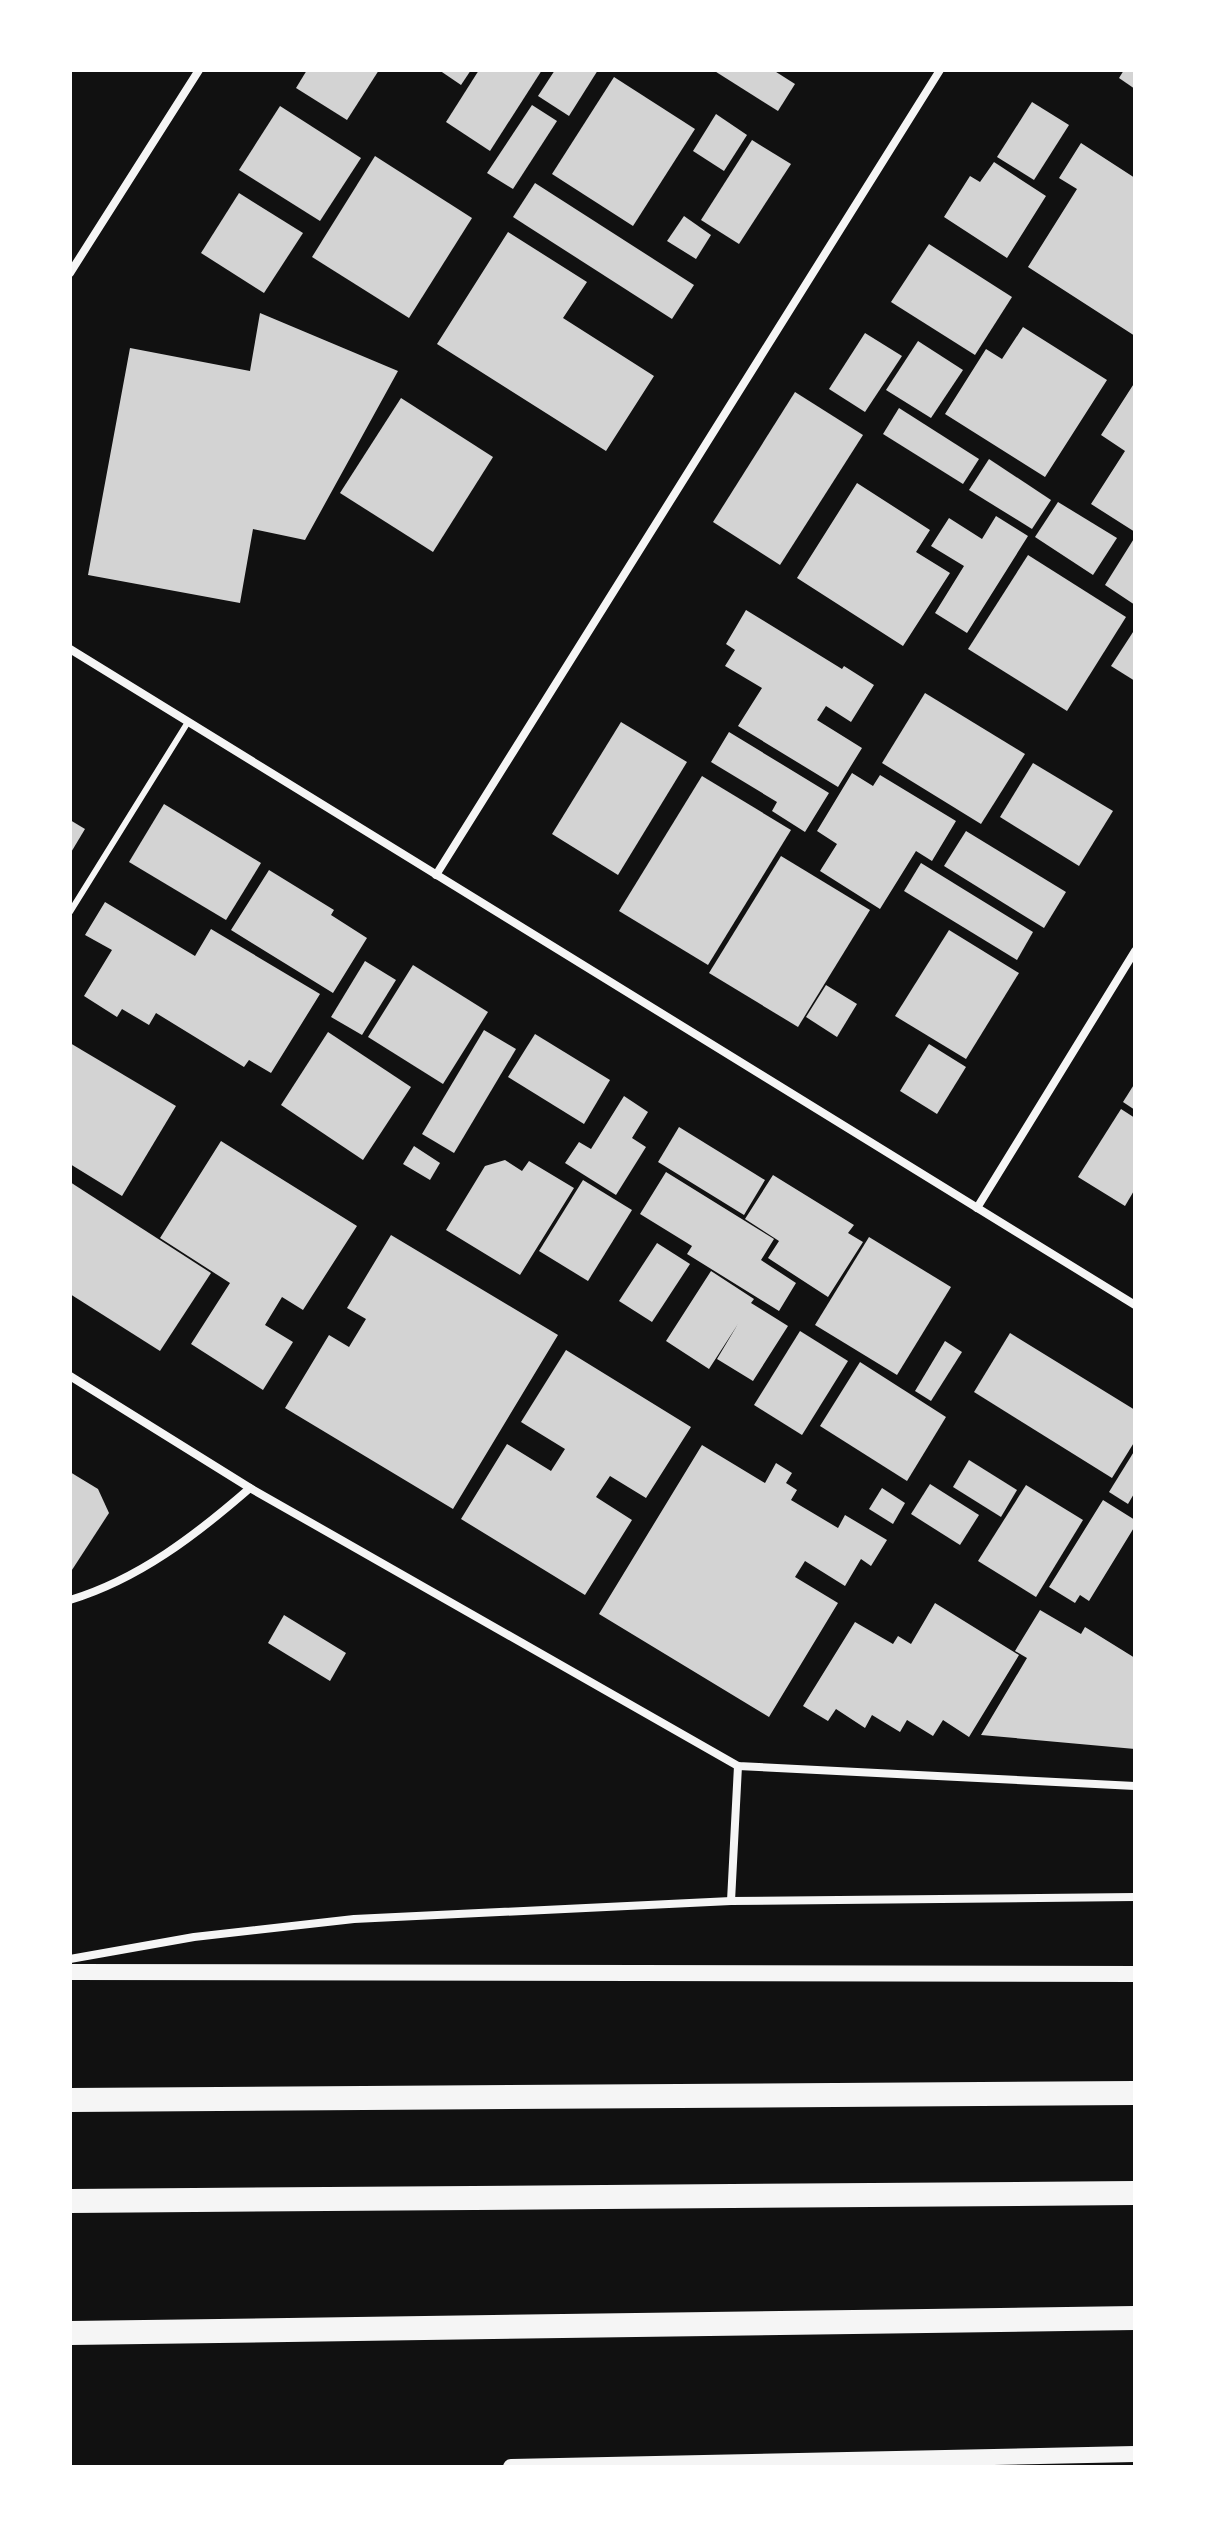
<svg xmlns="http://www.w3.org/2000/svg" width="1205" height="2537" viewBox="0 0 1205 2537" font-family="Helvetica,sans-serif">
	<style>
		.building { fill: #d3d3d3 }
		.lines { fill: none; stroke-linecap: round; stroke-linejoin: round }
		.service { stroke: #f5f5f5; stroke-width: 6 }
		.minor { stroke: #f5f5f5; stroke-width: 8 }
		.secondary { stroke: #f5f5f5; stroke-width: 16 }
		.motorway { stroke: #f5f5f5; stroke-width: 24 }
	</style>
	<rect width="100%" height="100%" fill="#111"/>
	<g class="building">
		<path d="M307,70H379L347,120L296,88Z"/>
		<path d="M439,70H471L461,85Z"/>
		<path d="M479,70H542L490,151L446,122Z"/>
		<path d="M555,70H598L569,116L538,96Z"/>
		<path d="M713,70H773L795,84L778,111Z"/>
		<path d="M1124,70H1135V89L1119,78Z"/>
		<path d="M614,77L695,129L633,226L552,174Z"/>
		<path d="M1032,102L1069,125L1034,180L997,157Z"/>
		<path d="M532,105L557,121L513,189L487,173Z"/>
		<path d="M280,106L361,158L320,221L239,170Z"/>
		<path d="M716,114L747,135L724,171L693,151Z"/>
		<path d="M752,140L791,164L739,244L701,220Z"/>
		<path d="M1081,143L1135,178V336L1028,267L1077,189L1059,178Z"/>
		<path d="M375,156L472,218L409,318L312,257Z"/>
		<path d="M994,162L1046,196L1007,258L944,217L970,176L980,182Z"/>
		<path d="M535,183L694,285L672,319L513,217Z"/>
		<path d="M239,193L303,233L264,293L201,253Z"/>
		<path d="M684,216L711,235L696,259L667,241Z"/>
		<path d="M508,232L587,282L563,318L654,376L606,451L437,344Z"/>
		<path d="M929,244L1012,297L975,355L891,302Z"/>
		<path d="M260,313L398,371L305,540L253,529L240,603L88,575L130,348L250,371Z"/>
		<path d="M1023,327L1107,380L1045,477L945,414L986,349L1002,359Z"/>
		<path d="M865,333L902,356L865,412L829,389Z"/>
		<path d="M918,341L963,370L931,418L886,390Z"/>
		<path d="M1135,382V532L1091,504L1125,451L1101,435Z"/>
		<path d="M795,392L863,435L780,565L713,522Z"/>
		<path d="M401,398L493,457L433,552L340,493Z"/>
		<path d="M899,408L979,459L963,484L883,434Z"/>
		<path d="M989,459L1051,500L1032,529L969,490Z"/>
		<path d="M857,483L930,530L916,552L950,573L903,646L797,578Z"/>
		<path d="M1058,502L1117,538L1093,575L1035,537Z"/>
		<path d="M996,516L1028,536L967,633L935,613L964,566L931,546L949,518L982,539Z"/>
		<path d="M1135,537V605L1105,585Z"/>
		<path d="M1028,555L1126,617L1067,711L968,649Z"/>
		<path d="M746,610L842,669L844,666L874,685L851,722L826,706L817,720L862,748L838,787L738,726L762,688L725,666L735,650L726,644Z"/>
		<path d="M1135,629V681L1111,666Z"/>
		<path d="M925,693L1025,754L981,824L882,763Z"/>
		<path d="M621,722L687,762L618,875L552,834Z"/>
		<path d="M729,732L829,793L805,832L772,811L777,802L711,762Z"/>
		<path d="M1033,763L1113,811L1079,866L1000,817Z"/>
		<path d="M852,773L873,786L880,775L956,821L932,861L916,851L880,909L820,871L837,844L817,831Z"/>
		<path d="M702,776L791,830L708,965L619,911Z"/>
		<path d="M164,804L261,863L226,920L129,862Z"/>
		<path d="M70,820L85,829L70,854Z"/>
		<path d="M966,831L1066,892L1044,928L944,866Z"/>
		<path d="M781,856L870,910L798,1027L709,973Z"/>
		<path d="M921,863L1033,932L1017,960L904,891Z"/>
		<path d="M269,870L334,910L331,915L367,938L333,993L231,930Z"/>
		<path d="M105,902L195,956L211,929L320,994L271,1073L249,1060L244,1067L156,1013L149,1025L122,1009L117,1017L84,996L112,950L85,935Z"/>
		<path d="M949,930L1019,973L966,1059L895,1016Z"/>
		<path d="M365,961L396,980L362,1035L331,1017Z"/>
		<path d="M413,965L488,1012L443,1084L368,1037Z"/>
		<path d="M826,985L857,1004L837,1037L806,1017Z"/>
		<path d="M484,1030L516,1049L454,1153L422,1134Z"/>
		<path d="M328,1032L411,1087L363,1160L281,1105Z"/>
		<path d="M535,1034L610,1080L584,1124L508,1077Z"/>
		<path d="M70,1043L176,1106L122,1196L70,1164Z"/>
		<path d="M929,1044L966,1067L937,1114L900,1091Z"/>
		<path d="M1135,1083V1110L1123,1102Z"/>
		<path d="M624,1096L648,1112L632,1138L646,1147L616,1195L565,1163L579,1142L591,1149Z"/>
		<path d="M1121,1109L1135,1118V1189L1125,1206L1078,1177Z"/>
		<path d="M679,1127L765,1180L744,1215L658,1162Z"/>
		<path d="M221,1141L357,1226L303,1310L282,1297L265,1325L293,1342L263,1390L191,1344L230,1283L160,1238Z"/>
		<path d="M414,1146L440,1163L430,1180L403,1164Z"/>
		<path d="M505,1160L522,1171L529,1161L574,1188L520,1275L446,1230L485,1166Z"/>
		<path d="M666,1172L774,1239L761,1260L796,1283L779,1311L687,1254L692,1246L640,1214Z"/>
		<path d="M773,1175L854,1225L848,1233L863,1242L828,1297L768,1258L779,1241L745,1219Z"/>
		<path d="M583,1180L632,1210L588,1281L539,1251Z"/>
		<path d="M70,1182L211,1273L160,1351L70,1294Z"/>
		<path d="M391,1235L558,1335L453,1509L285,1408L329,1335L349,1347L366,1319L347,1308Z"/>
		<path d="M869,1237L951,1287L897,1375L815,1325Z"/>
		<path d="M657,1243L690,1264L652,1322L619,1301Z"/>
		<path d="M711,1271L754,1299L751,1303L788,1326L753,1381L717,1359L738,1324L709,1369L666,1341Z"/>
		<path d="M800,1331L848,1361L802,1435L754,1405Z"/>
		<path d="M1010,1333L1135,1410V1441L1112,1478L974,1392Z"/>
		<path d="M945,1341L962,1352L931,1401L915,1391Z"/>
		<path d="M566,1350L691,1427L646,1498L610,1476L596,1497L632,1520L585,1595L461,1519L507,1444L551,1471L565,1449L521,1422Z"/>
		<path d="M860,1362L946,1417L907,1481L820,1426Z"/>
		<path d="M702,1445L765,1483L776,1463L792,1473L786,1483L797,1490L791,1500L838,1528L845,1515L887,1540L871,1566L861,1559L845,1586L805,1561L795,1577L838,1603L769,1717L599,1614Z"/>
		<path d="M1135,1450V1492L1128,1504L1109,1492Z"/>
		<path d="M969,1460L1017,1490L1001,1517L953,1487Z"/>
		<path d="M70,1472L98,1489L109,1513L70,1573Z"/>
		<path d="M930,1484L979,1515L960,1545L911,1514Z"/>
		<path d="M1026,1485L1083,1520L1036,1597L978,1561Z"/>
		<path d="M882,1488L905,1503L893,1524L869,1509Z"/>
		<path d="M1103,1500L1135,1520V1526L1089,1601L1080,1595L1075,1603L1049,1587Z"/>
		<path d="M935,1603L1019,1655L969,1737L943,1720L933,1736L907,1720L900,1732L872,1715L865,1728L836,1709L828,1721L803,1706L855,1622L893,1644L898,1636L911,1644Z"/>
		<path d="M1040,1610L1081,1634L1085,1627L1135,1658V1749L981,1735L1027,1658L1015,1651Z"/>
		<path d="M284,1615L346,1653L330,1681L268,1643Z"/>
	</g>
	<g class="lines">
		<path class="service" d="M70,912L188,722"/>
		<g class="minor">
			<path d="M70,273L199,70"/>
			<path d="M70,649L1135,1305"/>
			<path d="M436,875L940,70"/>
			<path d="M977,1208L1135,951"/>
			<path d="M70,1376L250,1488L738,1766L1135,1786"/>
			<path d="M70,1600C139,1579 196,1535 250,1488"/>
			<path d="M731,1901L738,1766"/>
			<path d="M70,1959L194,1937L354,1919L731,1901L1135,1897"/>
		</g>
		<g class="secondary">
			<path d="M70,1972L1135,1974"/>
			<path d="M511,2467L1135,2454"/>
		</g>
		<g class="motorway">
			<path d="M70,2100L1135,2093"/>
			<path d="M70,2201L1135,2193"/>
			<path d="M70,2333L1135,2318"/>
		</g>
	</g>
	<rect width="1205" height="2537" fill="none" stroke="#ffffff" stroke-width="144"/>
</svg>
